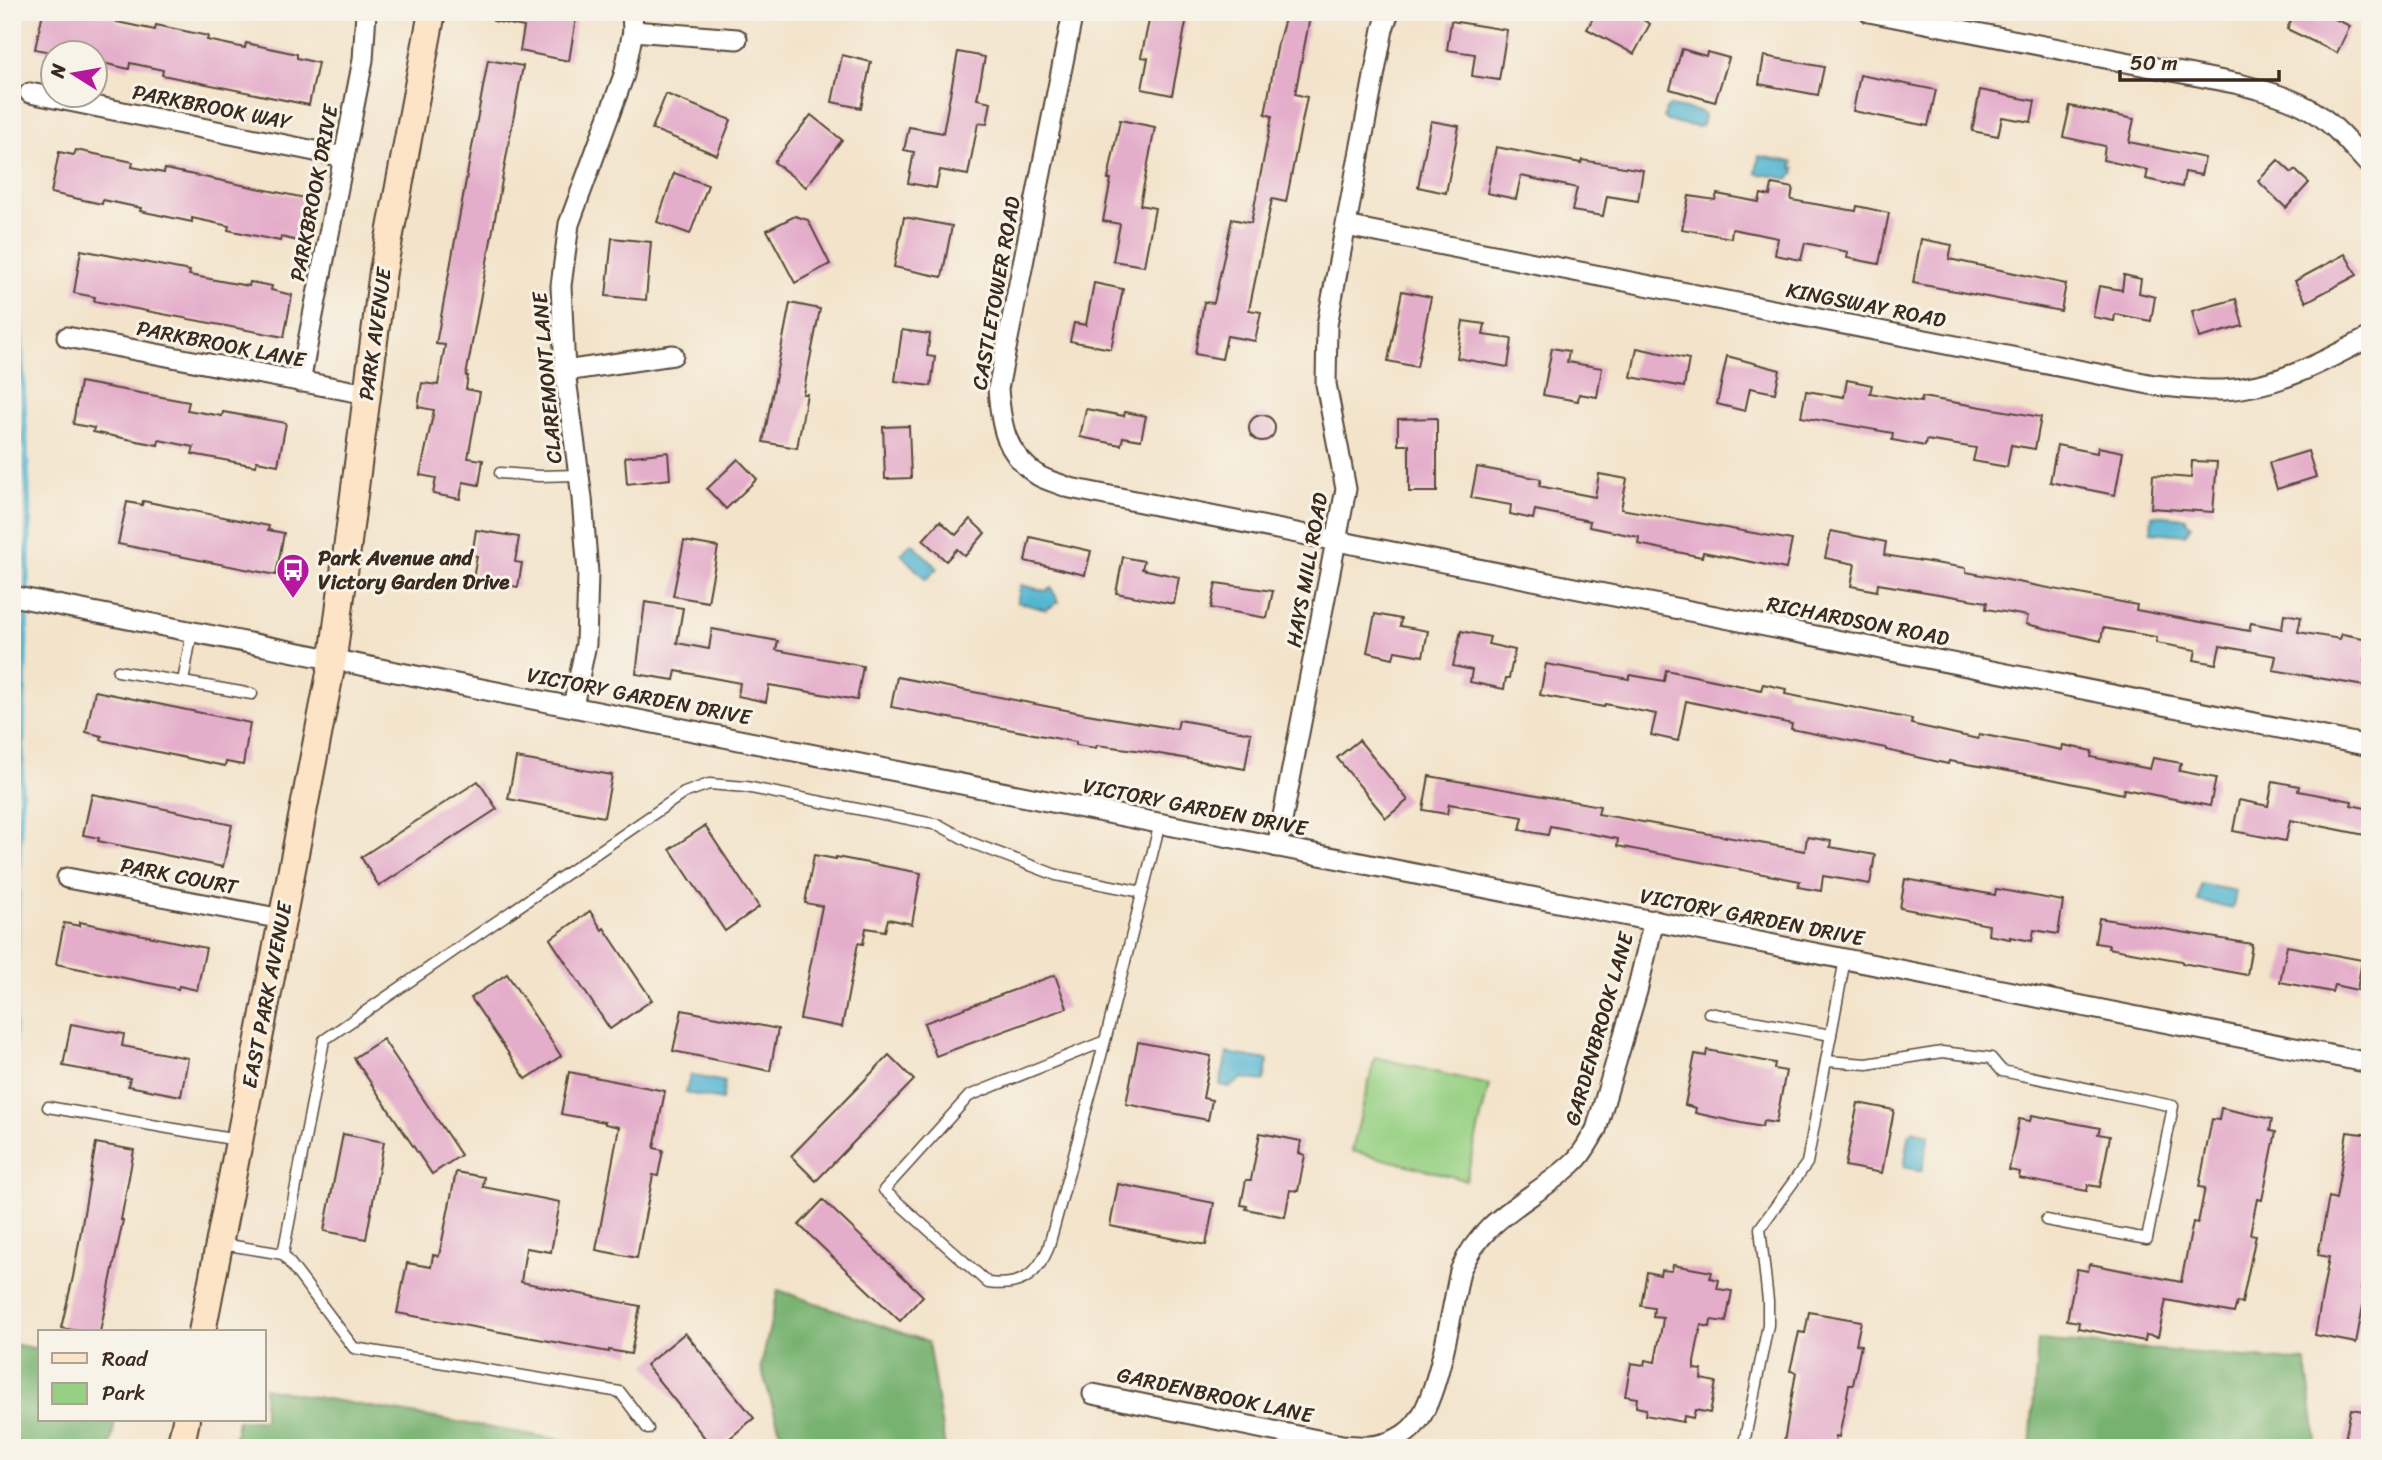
<svg xmlns="http://www.w3.org/2000/svg" width="2382" height="1460" viewBox="0 0 2382 1460" font-family="Sriracha,sans-serif">
	<style>
		.green { fill: #96d083; stroke: #687d50; stroke-width: 2 }
		.forest { fill: #78b271; stroke: #5a6e48; stroke-width: 2 }
		.water { fill: #52b6d1; stroke: #467078; stroke-width: 2 }
		.lines { fill: none; stroke-linecap: round; stroke-linejoin: round }
		.stream { stroke: #52b6d1; stroke-width: 6 }
		.building { fill: #e4adca }
		.lane-casing { stroke: #574638; stroke-width: 13 }
		.street-casing { stroke: #574638; stroke-width: 23 }
		.secondary-casing { stroke: #574638; stroke-width: 30 }
		.lane { stroke: #fff; stroke-width: 10 }
		.street { stroke: #fff; stroke-width: 19 }
		.secondary { stroke: #fee4c6; stroke-width: 26 }
		.labels { text-anchor: middle; stroke-width: 6; stroke-linejoin: round; paint-order: stroke }
		.street-label { font-size: 21px; fill: #3b2a1e; stroke: #f7f3e8 }
		.poi-label { font-size: 21px; font-weight: bold; fill: #3b2a1e; stroke: #f7f3e8; text-anchor: start }
	</style>
	<rect width="100%" height="100%" fill="#f7f3e8"/>
	<filter id="ink" filterUnits="userSpaceOnUse"><feTurbulence type="fractalNoise" baseFrequency=".0143" numOctaves="2"/><feDisplacementMap in="SourceGraphic" scale="14" xChannelSelector="R" yChannelSelector="G"/><feConvolveMatrix kernelMatrix="1 2 1 2 8 2 1 2 1" color-interpolation-filters="sRGB"/></filter>
	<filter id="wash" filterUnits="userSpaceOnUse"><feTurbulence type="fractalNoise" baseFrequency=".00686" numOctaves="4" result="noise"/><feDisplacementMap in="SourceGraphic" scale="28" xChannelSelector="R" yChannelSelector="G"/><feGaussianBlur stdDeviation="1.57" result="paint"/><feColorMatrix in="noise" values="0 0 0 0 0 0 0 0 0 0 0 0 0 0 0 0 0 1.4 0 .05"/><feComposite in="paint" operator="in"/></filter>
	<g filter="url(#wash)">
		<rect width="100%" height="100%" fill="#f3e3ca"/>
		<path class="green" d="M1375,1057L1489,1085L1466,1180L1352,1151Z"/>
		<g class="forest">
			<path d="M778,1290L928,1342L945,1448H785L761,1367Z"/>
			<path d="M2038,1340L2306,1362L2317,1448H2030Z"/>
			<path d="M12,1344L40,1349V1420H115L110,1448H12Z"/>
			<path d="M264,1388L606,1448H233L238,1420H264Z"/>
		</g>
		<g class="water">
			<path d="M1670,106L1701,112L1704,116L1702,125L1698,127L1667,121L1664,117L1666,109Z"/>
			<path d="M1759,156L1793,162L1792,168H1795L1794,175H1791L1790,179L1756,173Z"/>
			<path d="M2152,515L2186,518V521L2191,526L2185,535L2151,532Z"/>
			<path d="M912,543L937,568L926,580L901,554Z"/>
			<path d="M1021,585L1046,591L1051,588L1059,602L1046,610L1017,602Z"/>
			<path d="M2201,884L2236,891L2233,908L2198,901Z"/>
			<path d="M1227,1053L1268,1060L1264,1081L1243,1078L1230,1087L1220,1085Z"/>
			<path d="M690,1075L725,1082L722,1100L686,1093Z"/>
			<path d="M1913,1130L1929,1135L1922,1171L1904,1167L1910,1132Z"/>
		</g>
		<g class="lines">
			<path class="stream" d="M12,294L20,325L29,519L12,1088"/>
		</g>
		<g id="blocks">
			<g class="building">
				<path d="M43,12H87L118,18L117,22L155,30L156,25L208,36L207,40L245,48L246,43L297,54V58L318,63L309,105L162,75L163,70L130,63L129,69L94,61V52H51L35,49Z"/>
				<path d="M494,12H577L569,61L520,51L524,27L493,21Z"/>
				<path d="M1151,12H1188L1172,95L1142,89L1148,58L1141,57Z"/>
				<path d="M1287,12H1311L1295,94L1307,97L1286,202L1272,199L1249,310L1261,312L1255,341L1227,336L1222,359L1195,354L1204,302L1214,303L1232,219L1251,223L1272,116L1265,114L1278,43Z"/>
				<path d="M1596,12H1629L1650,24L1634,54L1587,29Z"/>
				<path d="M2295,12H2338L2335,19L2350,26L2337,53L2287,29Z"/>
				<path d="M1451,21L1507,30L1499,80L1472,76L1475,54L1447,50Z"/>
				<path d="M1682,49L1706,56L1707,52L1729,58L1715,102L1670,89Z"/>
				<path d="M958,52L985,57L977,99L991,102L987,124L978,123L968,175L940,170L936,188L908,183L914,152L904,150L909,127L943,133Z"/>
				<path d="M842,55L871,62L861,108L832,102Z"/>
				<path d="M1764,56L1824,67L1818,95L1759,84Z"/>
				<path d="M488,60L523,66L466,376H468L466,389L480,392L468,458L483,460L479,485L463,482L460,499L433,494L436,478L420,475L434,410L418,407L422,383L438,385L445,345L436,344Z"/>
				<path d="M1860,75L1936,90L1928,126L1853,111Z"/>
				<path d="M1980,90L2035,101L2031,122L2002,117L1998,136L1972,131Z"/>
				<path d="M666,94L731,120L717,155L652,129Z"/>
				<path d="M2070,106L2134,119L2129,142L2205,158L2201,175L2185,172L2182,187L2146,179L2148,170L2103,160L2105,146L2063,137Z"/>
				<path d="M811,115L842,140L806,187L774,162Z"/>
				<path d="M1120,120L1155,127L1140,205L1155,208L1144,266L1113,261L1120,224L1103,221L1111,179H1108Z"/>
				<path d="M1431,121L1459,126L1446,193L1418,187Z"/>
				<path d="M1496,147L1581,163L1582,160L1643,170L1638,201L1607,196L1603,216L1572,211L1577,188L1521,176L1516,199L1487,193Z"/>
				<path d="M76,150L133,162L132,167L164,173L165,169L310,199L302,242L281,237L280,241L228,230L229,226L192,218V222L140,211L141,208L103,200L102,204L51,193L59,152L74,155Z"/>
				<path d="M2278,160L2292,173L2295,170L2309,183L2286,208L2258,181Z"/>
				<path d="M674,173L708,185L690,234L657,222Z"/>
				<path d="M1772,184L1793,188L1791,200L1856,211L1857,206L1889,213L1879,264L1847,258L1848,252L1805,243L1801,260L1775,255L1778,238L1732,229L1731,238L1682,229L1689,196L1715,200L1717,194L1759,202L1761,194L1770,196Z"/>
				<path d="M795,216L808,220L830,264L795,283L767,230Z"/>
				<path d="M904,217L952,226L942,277L894,267Z"/>
				<path d="M612,238L651,242L646,300L606,296Z"/>
				<path d="M1921,239L1952,245L1949,259L2066,284L2061,311L1913,283Z"/>
				<path d="M81,250L190,271L189,275L226,282L249,286L250,282L272,286L271,290L292,295L284,337L94,301L95,297L74,293Z"/>
				<path d="M2345,254L2357,275L2306,302L2295,281Z"/>
				<path d="M2124,275L2141,279L2139,293L2155,297L2151,321L2115,314L2114,321L2093,317L2099,286L2122,290Z"/>
				<path d="M1094,283L1123,289L1111,349L1070,341L1074,323L1086,325Z"/>
				<path d="M1402,291L1431,297L1417,367L1388,361Z"/>
				<path d="M2236,299L2243,326L2199,338L2192,311Z"/>
				<path d="M790,303L820,309L803,394H807L797,448L763,442Z"/>
				<path d="M1463,321L1485,324L1483,335L1512,339L1508,367L1457,358Z"/>
				<path d="M902,330L930,334L927,356L935,357L931,386L895,381Z"/>
				<path d="M1552,348L1569,351L1567,362L1602,368L1597,397L1579,394L1578,401L1543,395Z"/>
				<path d="M1637,348L1689,359L1684,387L1631,377Z"/>
				<path d="M1727,356L1780,370L1775,393L1750,388L1745,411L1717,404Z"/>
				<path d="M1847,380L1872,385L1870,393L1921,402L1922,397L2041,417L2035,449L2011,445L2007,467L1973,461L1976,448L1926,440L1925,446L1892,440L1893,433L1801,417L1806,391L1844,397Z"/>
				<path d="M80,382L189,402L187,410L222,416L223,412L286,423L278,465L257,461L256,466L192,454L194,447L159,440L158,445L137,441L93,432L94,428L73,424Z"/>
				<path d="M1086,409L1124,416L1125,412L1146,416L1141,440L1123,437L1121,445L1080,437Z"/>
				<circle cx="1262" cy="428" r="13"/>
				<path d="M1437,418V492H1409V445H1398V419Z"/>
				<path d="M909,426L911,478L885,479L883,427Z"/>
				<path d="M2057,445L2097,453L2098,447L2123,452L2115,495L2050,482Z"/>
				<path d="M2308,451L2316,477L2277,489L2269,463Z"/>
				<path d="M668,452L670,479L627,484L625,457Z"/>
				<path d="M738,459L757,479L726,509L707,489Z"/>
				<path d="M2192,461L2217,462L2213,512L2151,508L2153,475L2191,478Z"/>
				<path d="M1477,467L1541,479L1539,486L1595,497L1599,474L1627,479L1621,509L1792,540L1786,569L1703,552L1702,557L1638,544L1639,537L1589,527L1590,521L1535,510L1533,519L1510,514L1511,505L1471,498Z"/>
				<path d="M143,501L269,526L268,530L284,533L276,575L118,544L127,502L142,505Z"/>
				<path d="M970,519L985,533L965,556L957,549L946,561L923,540L940,521L956,535Z"/>
				<path d="M476,530L519,537L515,562L522,563L518,587L473,579L477,556L472,555Z"/>
				<path d="M1831,531L1886,542L1884,555L1966,568V572L2137,605L2136,610L2249,631L2251,623L2282,629L2284,614L2301,617L2298,632L2340,639L2342,634L2368,639L2364,660L2370,661V687L2273,670L2276,656L2220,646L2216,664L2194,660L2196,650L2156,643L2157,637L2103,628L2101,641L2026,624L2028,616L1986,609L1987,602L1878,584L1877,591L1851,586L1855,564L1825,558Z"/>
				<path d="M1030,537L1091,551L1085,575L1025,561Z"/>
				<path d="M684,541L718,547L708,602L673,596Z"/>
				<path d="M1123,557L1144,561L1142,569L1179,577L1174,604L1116,593Z"/>
				<path d="M1216,583L1273,591L1267,618L1211,608Z"/>
				<path d="M645,602L683,608L677,643L709,649L712,629L778,641L776,650L863,666L857,700L769,685L766,702L738,696L740,683L676,671L674,680L636,674Z"/>
				<path d="M1375,614L1401,619L1400,626L1428,631L1423,656L1395,651L1393,658L1367,652Z"/>
				<path d="M1461,631L1490,637L1488,644L1515,650L1509,678H1506L1504,689L1470,682L1472,670L1453,666Z"/>
				<path d="M1546,664L1629,679L1630,675L1664,681L1666,670L1761,690L1763,684L1786,689L1785,694L1912,719L1911,724L1978,739L1979,734L2062,750L2063,745L2092,751L2091,757L2150,769L2153,758L2181,763L2179,771L2216,778L2210,806L2124,789L2123,794L2037,776L1949,761L1948,764L1886,750V748L1791,729L1792,724L1686,701L1678,741L1651,735L1656,714L1605,704L1604,707L1540,695Z"/>
				<path d="M897,677L1081,713L1177,729L1179,720L1251,733L1245,769L1143,751L1097,745L1096,748L1076,745V742L891,707Z"/>
				<path d="M95,691L250,723L243,765L226,762L225,766L210,763L101,740L102,736L86,732Z"/>
				<path d="M1359,740L1408,800L1386,818L1337,758Z"/>
				<path d="M516,758L612,775L604,817L508,799Z"/>
				<path d="M1429,776L1600,806L1598,814L1805,851L1807,837L1831,841L1830,847L1875,855L1870,884L1823,876L1821,891L1798,887L1800,881L1617,846L1618,839L1550,826L1548,835L1520,830L1523,817L1449,804L1447,814L1423,810Z"/>
				<path d="M478,781L497,809L379,886L361,857Z"/>
				<path d="M2273,781L2299,786L2298,791L2352,801L2351,805L2370,809V836L2290,820L2286,841L2233,831L2239,800L2268,806Z"/>
				<path d="M92,794L214,819V821L232,825L223,867L98,841L99,838L83,835Z"/>
				<path d="M705,826L759,907L725,931L670,849Z"/>
				<path d="M814,855L836,859V857L921,873L912,924L888,919L885,931L866,928L863,944L858,943L842,1027L800,1019L822,906L805,903Z"/>
				<path d="M1905,879L1995,895L1996,889L2063,901L2058,934L2034,930L2032,941L2010,937V939L1988,935L1989,925L1900,908Z"/>
				<path d="M590,911L602,930L604,928L652,1000L610,1029L550,939Z"/>
				<path d="M2099,918L2252,944L2247,975L2182,963V961L2108,948L2109,945L2095,943Z"/>
				<path d="M80,922L206,948L197,990L179,986L178,989L56,964L64,923L80,926Z"/>
				<path d="M2287,946L2362,960L2357,990L2334,985L2332,992L2280,982Z"/>
				<path d="M507,974L561,1056L526,1079L471,998Z"/>
				<path d="M1055,975L1067,1008L936,1056L924,1023Z"/>
				<path d="M682,1010L778,1029L770,1071L673,1051Z"/>
				<path d="M71,1024L124,1034L122,1046L188,1058L181,1096L128,1086L130,1078L63,1066Z"/>
				<path d="M383,1039L461,1155L432,1174L354,1058Z"/>
				<path d="M1138,1042L1211,1056L1203,1098L1212,1100L1208,1120L1126,1104Z"/>
				<path d="M1707,1050L1775,1063L1774,1069L1786,1071L1776,1123L1763,1121L1762,1127L1741,1123L1695,1113L1696,1108L1685,1105L1695,1054L1706,1056Z"/>
				<path d="M889,1055L914,1080L816,1181L791,1156Z"/>
				<path d="M569,1072L665,1091L654,1148L663,1150L658,1176L653,1175L637,1258L596,1250L619,1127L605,1124V1122L561,1114Z"/>
				<path d="M1858,1103L1894,1110L1882,1173L1845,1166Z"/>
				<path d="M2221,1108L2272,1119L2270,1131L2276,1132L2262,1200L2257,1199L2250,1234L2256,1235L2242,1303L2237,1302L2234,1313L2166,1300L2158,1337L2146,1335L2145,1341L2078,1328L2079,1322L2067,1320L2077,1269L2088,1271L2090,1264L2181,1282L2193,1222L2198,1223L2205,1188L2199,1187L2212,1119L2219,1120Z"/>
				<path d="M2032,1115L2100,1128L2098,1134L2110,1136L2100,1187L2088,1185L2087,1191L2066,1187L2019,1178L2020,1172L2009,1170L2019,1119L2030,1121Z"/>
				<path d="M2347,1132L2370,1135V1246L2361,1289L2366,1290L2356,1343L2315,1335L2329,1257L2318,1255L2329,1197L2336,1199Z"/>
				<path d="M1260,1133L1301,1141L1299,1153L1305,1155L1298,1191L1290,1190L1285,1217L1246,1209L1247,1206L1241,1205L1246,1180H1251Z"/>
				<path d="M343,1134L384,1142L366,1239L324,1231Z"/>
				<path d="M96,1143L134,1150L121,1220H123L100,1332H83L61,1328L73,1277Z"/>
				<path d="M456,1172L484,1177L483,1187L560,1202L551,1252L526,1248L521,1282L640,1306L631,1354L609,1350V1352L397,1313L407,1263L431,1267L433,1255L439,1256Z"/>
				<path d="M1118,1184L1214,1203L1206,1245L1110,1226Z"/>
				<path d="M823,1200L923,1296L900,1321L799,1225Z"/>
				<path d="M1673,1265L1712,1272L1710,1278L1719,1280L1717,1289L1732,1291L1726,1322L1711,1320L1710,1327L1701,1325L1694,1362V1369L1702,1370L1701,1379L1716,1382L1710,1413L1695,1410L1693,1418L1684,1416L1683,1422L1645,1415L1646,1409L1636,1407L1637,1398L1625,1396L1631,1363L1644,1365L1645,1360L1655,1362L1662,1325L1663,1318L1653,1317L1654,1308L1641,1306L1647,1272L1660,1275L1661,1270L1672,1271Z"/>
				<path d="M1809,1312L1861,1321L1856,1344L1861,1345L1853,1385H1849L1839,1437L1836,1436L1834,1448H1783L1796,1372L1790,1371L1799,1332L1805,1333Z"/>
				<path d="M685,1333L754,1418L718,1448H713L646,1365Z"/>
				<path d="M2351,1409L2370,1412V1448L2344,1445Z"/>
			</g>
		</g>
	</g>
	<g filter="url(#ink)">
		<use href="#blocks" fill-opacity="0" stroke="#574638" stroke-width="2"/>
		<g class="lines">
			<defs>
				<g id="lane">
					<path d="M500,473L539,476L579,475"/>
					<path d="M118,671L183,682L192,631"/>
					<path d="M183,682L252,694"/>
					<path d="M1709,1013L1831,1035"/>
					<path d="M1105,1041L969,1096L884,1190L988,1283C1019,1287 1036,1277 1048,1249L1105,1041L1160,823"/>
					<path d="M1826,1061L1867,1064L1942,1052L1991,1058L2002,1071L2173,1106L2147,1239L2046,1220"/>
					<path d="M48,1107L237,1140"/>
					<path d="M222,1244L283,1254"/>
					<path d="M2369,1382H2370"/>
					<path d="M648,1429L620,1392L354,1348L283,1254L324,1040L684,793L709,784L746,787L939,825L972,843L1056,875L1142,892"/>
					<path d="M1743,1448L1768,1325V1301L1760,1228L1807,1163L1845,959"/>
				</g>
				<g id="street">
					<path d="M1073,12L998,389C1001,426 1005,454 1039,476C1048,481 1060,484 1070,488L2370,746"/>
					<path d="M1869,12L2239,84C2261,90 2286,96 2306,107C2331,120 2351,145 2370,166"/>
					<path d="M633,31L737,39"/>
					<path d="M30,93L344,157"/>
					<path d="M1346,226L2154,385C2176,387 2201,391 2224,390C2280,386 2321,363 2370,337"/>
					<path d="M67,337L367,394"/>
					<path d="M565,371L673,355"/>
					<path d="M300,382L363,60L366,12"/>
					<path d="M12,596L2370,1063"/>
					<path d="M573,706L586,644L588,573L582,498L565,371L561,286L569,224L624,75L633,31L632,12"/>
					<path d="M1277,847L1346,489L1326,384L1327,325L1383,29L1389,12"/>
					<path d="M67,878L282,919"/>
					<path d="M1093,1394L1342,1445C1357,1446 1371,1448 1386,1443C1397,1440 1410,1432 1417,1422C1439,1395 1452,1308 1460,1271C1484,1215 1534,1200 1574,1162C1584,1153 1589,1141 1596,1130L1637,991L1654,920"/>
				</g>
				<g id="secondary">
					<path d="M202,1332L333,658L383,271L432,12"/>
					<path d="M180,1448L186,1420"/>
				</g>
			</defs>
			<use href="#lane" class="lane-casing"/>
			<use href="#street" class="street-casing"/>
			<use href="#secondary" class="secondary-casing"/>
			<use href="#lane" class="lane"/>
			<use href="#street" class="street"/>
			<use href="#secondary" class="secondary"/>
		</g>
	</g>
	<defs>
		<symbol id="bus-pin" viewBox="-11 -11 22 30"><path d="M0 17L-7.5 6A9.5 9.5 0 1 1 7.5 6Z" fill="#b5179e" stroke="#f7f3e8"/><path d="M-5-6H5V4H4V6H2V4H-2V6H-4V4H-5ZM-3.5-4V0h7V-4ZM-3.5 1.2v1.5H-2V1.2ZM2 1.2v1.5H3.5V1.2Z" fill="#fff"/></symbol>
	</defs>
	<g fill-rule="evenodd">
		<use href="#bus-pin" x="274" y="551" width="38" height="52"/>
	</g>
	<g class="labels">
		<g class="street-label">
			<text transform="translate(212 107) rotate(11)" y="7">PARKBROOK WAY</text>
			<text transform="translate(314 193) rotate(-79)" y="7">PARKBROOK DRIVE</text>
			<text transform="translate(996 293) rotate(-80)" y="7">CASTLETOWER ROAD</text>
			<text transform="translate(1866 305) rotate(11)" y="7">KINGSWAY ROAD</text>
			<text transform="translate(375 334) rotate(-82)" y="7">PARK AVENUE</text>
			<text transform="translate(221 344) rotate(11)" y="7">PARKBROOK LANE</text>
			<text transform="translate(547 378) rotate(-95)" y="7">CLAREMONT LANE</text>
			<text transform="translate(1307 570) rotate(-80)" y="7">HAYS MILL ROAD</text>
			<text transform="translate(1858 621) rotate(11)" y="7">RICHARDSON ROAD</text>
			<text transform="translate(639 696) rotate(11)" y="7">VICTORY GARDEN DRIVE</text>
			<text transform="translate(1195 807) rotate(11)" y="7">VICTORY GARDEN DRIVE</text>
			<text transform="translate(179 876) rotate(11)" y="7">PARK COURT</text>
			<text transform="translate(1752 917) rotate(11)" y="7">VICTORY GARDEN DRIVE</text>
			<text transform="translate(267 995) rotate(-79)" y="7">EAST PARK AVENUE</text>
			<text transform="translate(1599 1029) rotate(-74)" y="7">GARDENBROOK LANE</text>
			<text transform="translate(1215 1395) rotate(12)" y="7">GARDENBROOK LANE</text>
		</g>
		<g class="poi-label">
			<text x="318" y="565">Park Avenue and<tspan x="318" dy="24">Victory Garden Drive</tspan></text>
		</g>
	</g>
	<rect width="2382" height="1460" fill="none" stroke="#f7f3e8" stroke-width="42"/>
	<rect x="38" y="1330" width="228" height="91" fill="#f7f3e8" stroke="#aca397" stroke-width="2"/>
	<rect x="52" y="1353" width="35" height="10" fill="#fee4c6" stroke="#aca397" stroke-width="2"/>
	<text x="102" y="1366" font-size="21" fill="#3b2a1e">Road</text>
	<rect x="52" y="1383" width="35" height="21" fill="#96d083" stroke="#aca397" stroke-width="2"/>
	<text x="102" y="1400" font-size="21" fill="#3b2a1e">Park</text>
	<g transform="translate(74 74) rotate(281)"><circle r="33" fill="#f7f3e8" stroke="#aca397" stroke-width="2"/>
	<path d="M0-5L12 26L0 18L-12 26Z" fill="#b5179e"/>
	<text y="-10" font-size="19" font-weight="bold" text-anchor="middle" fill="#3b2a1e">N</text>
	</g>
	<path d="M2120 70v10h159v-10" fill="none" stroke="#3b2a1e" stroke-width="3.5"/>
	<text x="2130" y="70" font-size="21" fill="#3b2a1e" stroke="#f7f3e8" stroke-width="5" paint-order="stroke">50 m</text>
</svg>
